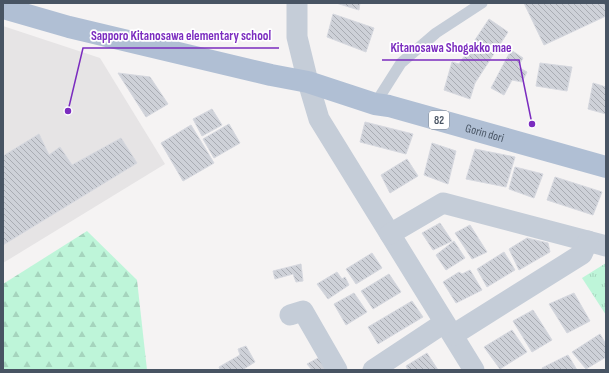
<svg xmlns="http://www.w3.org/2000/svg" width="609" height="373" viewBox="0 0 609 373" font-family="'Sofia Sans Condensed',sans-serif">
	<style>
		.education { fill: #e6e4e5 }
		.forest { fill: url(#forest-firs) }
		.park { fill: url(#park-tufts) }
		.building { fill: url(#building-back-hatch); stroke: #d6d8df }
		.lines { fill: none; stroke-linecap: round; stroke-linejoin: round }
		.lane { stroke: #c5cdd8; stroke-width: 11 }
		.street { stroke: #c5cdd8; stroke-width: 21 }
		.primary { stroke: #b0bfd4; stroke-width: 22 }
		.labels { text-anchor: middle; stroke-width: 3.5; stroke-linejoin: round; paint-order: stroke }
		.shield { fill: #fff; stroke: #7f8792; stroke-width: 1 }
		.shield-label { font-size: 11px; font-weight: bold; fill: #485463 }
		.street-label { font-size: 12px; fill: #485463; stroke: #fff }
		.leader { fill: none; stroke: #7b2cbf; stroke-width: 1.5 }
		.callout-dot { fill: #7b2cbf; stroke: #fff; stroke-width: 1.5 }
		.callout-label { font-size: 13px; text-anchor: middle; font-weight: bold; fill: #7b2cbf; stroke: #fff; stroke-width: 3.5; stroke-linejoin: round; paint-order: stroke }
	</style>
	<defs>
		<pattern id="forest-firs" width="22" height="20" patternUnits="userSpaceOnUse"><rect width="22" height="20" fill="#bef5d9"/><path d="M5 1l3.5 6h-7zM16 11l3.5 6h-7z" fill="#a5d4bd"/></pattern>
		<pattern id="park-tufts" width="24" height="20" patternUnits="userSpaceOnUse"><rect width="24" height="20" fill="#bef5d9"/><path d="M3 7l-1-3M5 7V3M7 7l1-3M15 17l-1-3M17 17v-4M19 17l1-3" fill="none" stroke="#a5d4bd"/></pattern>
		<pattern id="building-back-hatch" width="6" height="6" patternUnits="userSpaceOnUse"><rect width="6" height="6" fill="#ced1d8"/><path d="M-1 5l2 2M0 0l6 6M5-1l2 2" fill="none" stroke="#a9acb3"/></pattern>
	</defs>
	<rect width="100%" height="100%" fill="#f5f3f3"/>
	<path class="education" d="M3,26L100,58L165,164L3,263Z"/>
	<path class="forest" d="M87,231L137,280L147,370H3V284Z"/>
	<path class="park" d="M606,263V315L582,278Z"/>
	<g class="building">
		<path d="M336,3H360L359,10Z"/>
		<path d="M524,3H606V16L544,45Z"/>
		<path d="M333,14L374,28L366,52L327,37Z"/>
		<path d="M489,19L508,32L475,83L470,99L444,90L452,62L459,64Z"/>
		<path d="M511,50L523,58L518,67L527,72L522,82L512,80L504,95L491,88Z"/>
		<path d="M540,63L572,67L567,91L536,86Z"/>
		<path d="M118,73L150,77L168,104L146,117Z"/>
		<path d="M593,83L606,87V114L588,109Z"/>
		<path d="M212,109L222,125L202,136L193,119Z"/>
		<path d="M365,122L413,134L406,154L360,142Z"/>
		<path d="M229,124L240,143L214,158L203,139Z"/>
		<path d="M191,125L214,163L183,181L161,143Z"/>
		<path d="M39,134L49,155L60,147L72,165L121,138L137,163L3,245V156Z"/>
		<path d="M432,143L456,151L448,184L424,175Z"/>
		<path d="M475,149L515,157L506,187L466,179Z"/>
		<path d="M407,159L418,176L390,193L381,175Z"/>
		<path d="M515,167L543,174L534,198L509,189Z"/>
		<path d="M555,177L602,192L593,215L547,200Z"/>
		<path d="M440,223L452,241L433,250L422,233Z"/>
		<path d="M470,225L487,252L472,259L455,233Z"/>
		<path d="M527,238L548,243L550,252L519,270L509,249Z"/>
		<path d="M454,241L465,258L446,270L436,255Z"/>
		<path d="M504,252L515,270L487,287L477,269Z"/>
		<path d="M372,253L382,268L356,284L346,269Z"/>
		<path d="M301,264L303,281L296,282L293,274L275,279L273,271Z"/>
		<path d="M470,270L482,290L456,303L443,282L459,272L462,274Z"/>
		<path d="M337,272L342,279L345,277L349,285L328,299L317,284Z"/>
		<path d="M389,274L401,292L373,309L361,291Z"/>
		<path d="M354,293L367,312L346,325L334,304Z"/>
		<path d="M574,293L590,321L567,333L549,304Z"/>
		<path d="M412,301L423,317L378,344L368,327Z"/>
		<path d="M533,310L552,340L532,352L513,321Z"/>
		<path d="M512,330L527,352L500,369L484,347Z"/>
		<path d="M600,334L606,344V357L586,369L572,352Z"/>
		<path d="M246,346L255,362L242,370H220L219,367L240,355L238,349Z"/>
		<path d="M427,353L438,370H408L406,366Z"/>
		<path d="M568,355L577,370H543L542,368Z"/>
		<path d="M320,357L327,370H312L307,364Z"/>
	</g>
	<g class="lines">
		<path class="lane" d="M375,104L401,63L436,33L482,3"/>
		<g class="street">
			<path d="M297,3V37L308,82L319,119L474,370"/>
			<path d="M390,234L443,203L606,246"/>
			<path d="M290,315L303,311L337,370"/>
			<path d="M453,335L582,254L588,241"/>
			<path d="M373,370L444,323"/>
		</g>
		<path class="primary" id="s1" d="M3,8L69,27L271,75L308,82L375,104L389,106L606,167"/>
	</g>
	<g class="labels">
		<rect class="shield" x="429" y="111" width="20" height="18" rx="3"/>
		<g class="shield-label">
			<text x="439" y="124">82</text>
		</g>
		<g class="street-label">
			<text dy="4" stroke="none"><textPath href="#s1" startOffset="498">Gorin dori</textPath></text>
		</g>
	</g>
	<path class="leader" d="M68 111L83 48H279M532 124L519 60H382"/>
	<g class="callout-dot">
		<circle cx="68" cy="111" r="4"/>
		<circle cx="532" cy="124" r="4"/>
	</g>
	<g class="callout-label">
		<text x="181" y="40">Sapporo Kitanosawa elementary school</text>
		<text x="451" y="52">Kitanosawa Shogakko mae</text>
	</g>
	<rect width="609" height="373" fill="none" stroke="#485463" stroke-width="8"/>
</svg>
